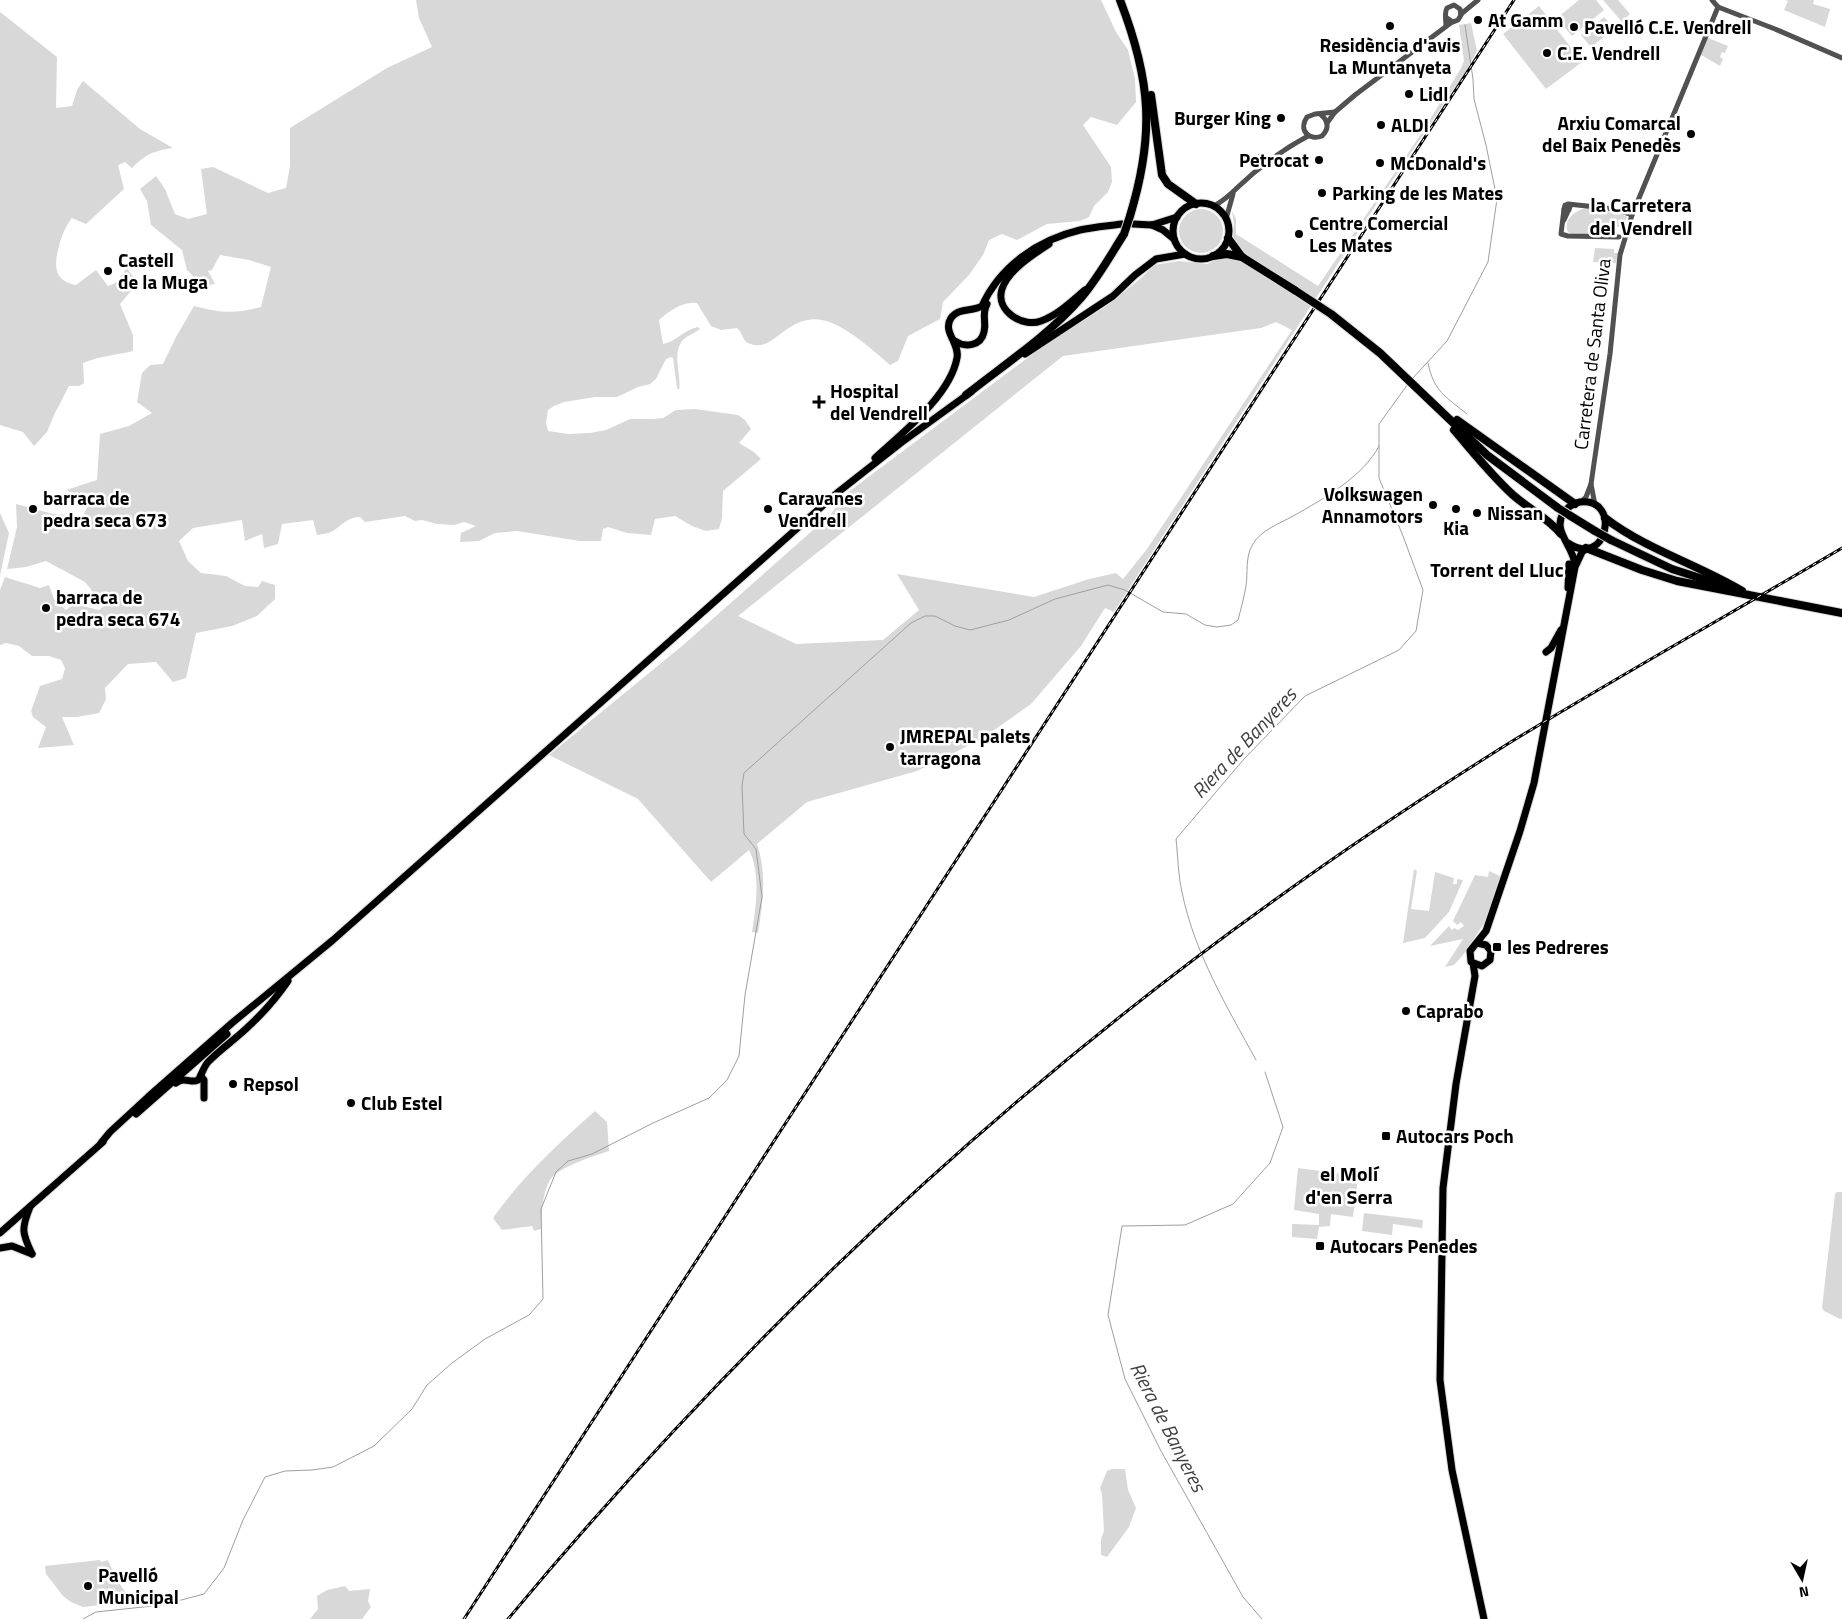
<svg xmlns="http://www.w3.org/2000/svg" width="1842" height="1619" viewBox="0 0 1842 1619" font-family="'Titillium Web',sans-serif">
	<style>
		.green { fill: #d8d8d8; fill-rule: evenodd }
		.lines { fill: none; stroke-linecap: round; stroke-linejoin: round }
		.stream { stroke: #9f9f9f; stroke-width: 1 }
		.major-casing { stroke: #dbdbdb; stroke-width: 9 }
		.highway-casing { stroke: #dbdbdb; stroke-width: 10 }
		.minor { stroke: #515151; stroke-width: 5 }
		.major { stroke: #000; stroke-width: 7 }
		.highway { stroke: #000; stroke-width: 8 }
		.rail-casing { stroke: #000; stroke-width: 3 }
		.rail { stroke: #fff; stroke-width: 1; stroke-dasharray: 4; stroke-linecap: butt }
		.highway-bridge-casing { stroke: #dbdbdb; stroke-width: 10; stroke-linecap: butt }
		.highway-bridge { stroke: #000; stroke-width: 8 }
		.poi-dot { fill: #000; stroke: #fff; stroke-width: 2 }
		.labels { text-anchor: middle; stroke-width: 5; stroke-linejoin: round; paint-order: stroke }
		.poi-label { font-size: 19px; font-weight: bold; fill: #000; stroke: #fff; text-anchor: start }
		.street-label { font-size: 19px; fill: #000; stroke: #fff }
		.neighbourhood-label { font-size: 20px; font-weight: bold; fill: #000; stroke: #fff }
		.water-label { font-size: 20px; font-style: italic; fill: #404040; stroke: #fff }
	</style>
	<rect width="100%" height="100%" fill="#fff"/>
	<g class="green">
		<path d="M416,0H1101L1116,32L1128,50L1135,79L1136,102L1117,125L1091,117L1083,125L1111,167L1112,182L1108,192L1094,206L1089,217L1080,221L1047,224L1017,240L1002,234L989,240L983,255L969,275L943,302L940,319L908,336L898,361L890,365C873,350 844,324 822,320C813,318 800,321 792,326C778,333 766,352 748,343C742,340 743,333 737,328L721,330L711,326L697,303C683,301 669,311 659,320L663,344C676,342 683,330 698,327L700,329C695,333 688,335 683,340C671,354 682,375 679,390L677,388L673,358L671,357L666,359L656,379L650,384L638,387L617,397H595L564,402L554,406L548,410L546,423L548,431L568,434L590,433L606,430L630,419H654L663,418L676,410L695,409L738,415L745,420L751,429L739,443L754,452L761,459L723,491L722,518L719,529L706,531L692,526L675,516L655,519L651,535L627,533L608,527L603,529L601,541H580L517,531L495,533L479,541L460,542L461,533L476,526L464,522L454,525L437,524L422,520L415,521L405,516L365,522L360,517C348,517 342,525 333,531C328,534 322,534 317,535L313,520L282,524L278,544L264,548L262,534L245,541L242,520L193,528L179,541L188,561L201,573L226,576L245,586L258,587L262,581L275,585V599L257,616L232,626L196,633L186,678L173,682L156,662L128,664L105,688L106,699L99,713L77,717H62L74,745L38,748L46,727L33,717L31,711L40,686L62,679L65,668L61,660L49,656H32L19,646L6,643L0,645V590L5,577L40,588L49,585L54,599L66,610L74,604L99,610L104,606L85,582L46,561L26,567L7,569L17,527L16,504L53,514L83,516L94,493L75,494L66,490L97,480L100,434L129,426L152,413L137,402L142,373L150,365L163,364L176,337L194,306C222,313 233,314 261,307L271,267L249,260L220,255L212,270L208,271L215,284L203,286L187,270L182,250L151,225L147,201L140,189L156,176L165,189L175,214L188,219L207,214L201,169L213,167L268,193L286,188L290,166V128L387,68L432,47L419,18Z"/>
		<path d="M1579,0H1596L1604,10L1572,36L1557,18Z"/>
		<path d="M1603,0H1618L1630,14L1622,22Z"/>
		<path d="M1786,0H1814L1813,4L1830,9L1825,27L1784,10L1788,1Z"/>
		<path d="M1539,6L1582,62L1546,89L1503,34Z"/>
		<path d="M0,12L57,57L56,108L72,106L77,90L83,81L140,129L173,148C153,151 146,154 132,168L125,162L118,165L124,189L86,224L72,218C65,227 62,235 59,246C54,264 53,281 76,285L96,270L108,286L115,283L127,268L134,278L131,291L120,304L133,335V351C116,355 99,356 83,363L84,383L79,386H69L54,415L47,432L34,446L23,432L0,425Z"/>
		<path d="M1604,17L1614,29L1591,47L1581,35Z"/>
		<path d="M1471,23L1477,51L1466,71L1372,211L1114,612L1105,608L1081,646L1031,704L980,740L917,771L807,802L757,844C767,873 763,903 758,933L752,932C756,907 761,874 749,850L711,882L638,799L549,755L682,646L830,515L847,493L1042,347L1105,307L1140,279L1154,265L1179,261L1207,264L1216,260L1230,250L1234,225L1232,211L1236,219V234L1318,286L1423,131L1461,68L1464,61L1459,25ZM1276,322L1292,330L1147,549L1123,579L1116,573L1089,579L1034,597L897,574L919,610L883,640L796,644L738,616L1063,356L1261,328Z"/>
		<path d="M1703,36L1728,46L1725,53L1722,52L1720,57L1723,59L1720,66L1698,53Z"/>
		<path d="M1586,208L1619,213L1627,217L1623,227H1601V234L1572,235L1568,232C1563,219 1575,211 1586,208Z"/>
		<circle cx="1201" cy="231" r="22"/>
		<path d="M1595,248L1614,249V253H1618L1616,263L1593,262Z"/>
		<path d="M0,513L9,533L0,576Z"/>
		<path d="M1414,869L1417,871L1411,909L1429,911L1435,872L1454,878L1453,884H1457V879L1463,880L1449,912L1425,938L1403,943Z"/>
		<path d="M1489,871L1500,876L1485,922L1463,955L1454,965L1445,967L1463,939L1430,946L1449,926L1452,930L1454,928L1458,930L1464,926L1461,922L1457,925L1453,921L1475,875L1488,877Z"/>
		<path d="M595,1111L607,1122L609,1151C594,1156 558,1167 550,1180C542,1193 542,1214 541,1229L534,1231L532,1226L502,1230L493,1218C521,1178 559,1143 595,1111Z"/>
		<path d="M1298,1168L1358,1176L1353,1217L1331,1214L1330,1226L1319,1227L1317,1239L1292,1237V1224L1319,1225V1214L1294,1210Z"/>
		<path d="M1837,1192H1842V1319H1840L1824,1311L1822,1308L1835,1194Z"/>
		<path d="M1364,1213L1423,1220L1422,1228L1393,1224L1392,1235L1362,1231Z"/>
		<path d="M1112,1469H1125L1128,1490L1136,1508L1129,1527L1107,1557L1101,1555V1539L1104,1531L1102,1494L1100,1488L1107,1471Z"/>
		<path d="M100,1560L101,1562L108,1560C115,1577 121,1589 134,1601L83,1607L71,1602L63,1596L46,1574L45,1566Z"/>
		<path d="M345,1586L349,1591L370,1589L368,1601L371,1607L362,1619H310L318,1609L317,1596L327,1590Z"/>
	</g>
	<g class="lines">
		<g class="stream">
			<path d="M1428,363C1434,392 1445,396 1467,414"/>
			<path d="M1412,379L1447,341L1488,262L1497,199L1486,145L1474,99L1473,79L1465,25"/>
			<path d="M1256,1060C1227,1007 1194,952 1182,892C1178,875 1178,856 1176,839L1244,759L1305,696L1399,650L1416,631L1423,590L1403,536L1379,478V424L1408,384"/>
			<path d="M83,1619L96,1612L162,1605L204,1594L224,1568L243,1520L265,1477L285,1471L312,1470L333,1467L374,1446L412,1409L427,1385L452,1363L485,1339L529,1315L543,1299L541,1209L556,1172L568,1161L592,1154L653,1123L709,1098L727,1080L739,1056L745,995L762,897L756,849L744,834L742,786L744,773L911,623L925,616H935L955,626L970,630L1009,620L1055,599L1108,585L1125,590L1163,612L1186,614L1205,625L1217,627L1231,625L1238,620C1241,609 1244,597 1246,586C1248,573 1245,556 1253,544C1261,530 1279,524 1293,516C1322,500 1364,476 1379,446"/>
			<path d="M1262,1619L1243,1597L1161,1451L1125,1379L1108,1315L1122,1226L1185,1225L1233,1204L1270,1163L1283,1127L1265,1072"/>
		</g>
		<defs>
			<g id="major">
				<circle cx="1201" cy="231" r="28"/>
				<path d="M1133,224L1152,225L1177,217"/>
				<path d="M1152,225L1163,230L1174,239"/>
				<path d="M1049,244C1034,254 1008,270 1002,289C995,311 1023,328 1041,321C1058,315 1072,301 1085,290"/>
				<path d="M955,341C965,348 981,346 984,332C987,321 981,316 987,304"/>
				<path d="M1025,354L1113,296L1135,275L1156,259L1185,254"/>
				<path d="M875,458C902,433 950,396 957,358C960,343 942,332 951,318C959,307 972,312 982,306C1000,266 1038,240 1080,230C1094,227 1108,226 1122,224"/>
				<path d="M1568,543C1607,570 1622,497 1580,502C1574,503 1568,507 1564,512C1551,531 1574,546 1575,565"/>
				<path d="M1568,588L1569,564"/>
				<path d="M1546,652L1551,648L1561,630"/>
				<path d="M1477,943L1486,945L1491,951L1490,960L1482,966L1471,962L1470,951L1486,931L1520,831L1534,783L1575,567L1582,552L1586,549"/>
				<path d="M1473,963L1475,976L1456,1084L1443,1188L1440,1380L1452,1470L1484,1619"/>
				<path d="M201,1076L204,1080V1098"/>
				<path d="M176,1083C185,1076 191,1084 198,1080C200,1079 204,1065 209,1061C222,1048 237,1038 250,1025C264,1012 277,997 288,981"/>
				<path d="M136,1114L227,1034"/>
				<path d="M101,1143L110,1132L148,1097L232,1023L333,940L837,493L902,442L971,392"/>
				<path d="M30,1207C21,1229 22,1233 32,1254"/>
				<path d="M0,1233L103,1142"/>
				<path d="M0,1248L12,1246L32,1254"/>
			</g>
			<g id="highway">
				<path d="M1120,0C1151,80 1155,134 1130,216"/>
				<path d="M1151,95L1162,175L1168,184L1196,204"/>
				<path d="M1228,238L1242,257L1296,291"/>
				<path d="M1213,256L1227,254L1242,257"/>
				<path d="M1331,314L1380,353L1487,455L1558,508"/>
				<path d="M966,395C1005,364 1048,336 1081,298C1098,278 1110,256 1124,234"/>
				<path d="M1457,420L1575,504"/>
				<path d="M1454,430C1473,452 1491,475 1513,495C1529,509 1548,518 1561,534"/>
				<path d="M1569,515L1595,531"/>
				<path d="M1605,518C1645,549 1699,565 1742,591"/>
				<path d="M1611,540L1672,569L1728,587"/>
				<path d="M1586,548L1642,570L1677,581L1842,613"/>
			</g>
		</defs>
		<use href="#major" class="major-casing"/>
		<use href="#highway" class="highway-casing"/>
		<g class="minor">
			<path d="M1712,0L1718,7"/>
			<path d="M1718,7L1775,29L1842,58"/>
			<path d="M1461,14L1478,0"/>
			<path d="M1446,26C1446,19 1444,14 1447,8L1454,5L1460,9L1461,15L1458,20L1453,22L1447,18"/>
			<path d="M1320,114C1328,120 1330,128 1322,136C1309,141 1298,130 1307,117L1315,114L1335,112"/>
			<path d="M1327,123L1335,112L1355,95L1452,22"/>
			<path d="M1259,157L1266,164"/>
			<path d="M1568,204L1615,209L1632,215"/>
			<path d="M1214,206C1223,201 1230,195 1238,187C1258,168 1284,149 1308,136"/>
			<path d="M1564,209L1561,234L1568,236L1619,237"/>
			<path d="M1226,219L1233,194"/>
			<path d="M1564,220L1570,207L1569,205H1565L1564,209L1569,210"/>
			<path d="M1591,484L1595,505"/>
			<path d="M1581,502L1586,497L1591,484L1610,354L1620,255L1632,215L1718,7"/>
		</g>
		<use href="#major" class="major"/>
		<use href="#highway" class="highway"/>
		<defs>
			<g id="rail">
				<path d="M464,1619L1514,0"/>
				<path d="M508,1619C734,1348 989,1104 1276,899C1351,845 1428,794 1506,745C1617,677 1730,614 1842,548"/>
			</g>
		</defs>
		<use href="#rail" class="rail-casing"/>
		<use href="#rail" class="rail"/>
		<defs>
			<g id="highway-bridge">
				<path d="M1124,234L1130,216"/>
				<path d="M1296,291L1331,314"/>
				<path d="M1558,508L1569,515"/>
				<path d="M1595,531L1611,540"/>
			</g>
		</defs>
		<use href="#highway-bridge" class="highway-bridge-casing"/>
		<use href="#highway-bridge" class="highway-bridge"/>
	</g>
	<g class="poi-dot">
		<circle cx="1478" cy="20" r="5"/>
		<circle cx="1390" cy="26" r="5"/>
		<circle cx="1574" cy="27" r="5"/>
		<circle cx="1547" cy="53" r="5"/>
		<circle cx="1409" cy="94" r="5"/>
		<circle cx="1281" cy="118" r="5"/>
		<circle cx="1381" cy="125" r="5"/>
		<circle cx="1691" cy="134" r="5"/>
		<circle cx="1319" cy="160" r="5"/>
		<circle cx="1380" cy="163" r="5"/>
		<circle cx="1322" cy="193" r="5"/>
		<circle cx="1299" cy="234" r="5"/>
		<circle cx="108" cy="271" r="5"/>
		<path d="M816.5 394.5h5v5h5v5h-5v5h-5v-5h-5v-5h5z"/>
		<circle cx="1433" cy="505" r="5"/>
		<circle cx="33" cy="509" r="5"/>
		<circle cx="768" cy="509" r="5"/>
		<circle cx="1456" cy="509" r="5"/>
		<circle cx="1477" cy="513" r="5"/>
		<circle cx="46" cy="608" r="5"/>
		<circle cx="890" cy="747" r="5"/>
		<rect x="1492" y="942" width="10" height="10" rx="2.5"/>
		<circle cx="1406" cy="1011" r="5"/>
		<circle cx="233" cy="1084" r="5"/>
		<circle cx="351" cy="1103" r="5"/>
		<rect x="1381" y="1131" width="10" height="10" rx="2.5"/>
		<rect x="1315" y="1241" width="10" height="10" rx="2.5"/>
		<circle cx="88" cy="1586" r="5"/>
	</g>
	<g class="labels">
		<g class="poi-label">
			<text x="1488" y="27">At Gamm</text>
			<text x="1584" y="34">Pavelló C.E. Vendrell</text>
			<text x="1390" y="52" text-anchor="middle">Residència d'avis<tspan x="1390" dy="22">La Muntanyeta</tspan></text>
			<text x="1557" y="60">C.E. Vendrell</text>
			<text x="1419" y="101">Lidl</text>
			<text x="1271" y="125" text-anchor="end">Burger King</text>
			<text x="1681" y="130" text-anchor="end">Arxiu Comarcal<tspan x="1681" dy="22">del Baix Penedès</tspan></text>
			<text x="1391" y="132">ALDI</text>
			<text x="1309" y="167" text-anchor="end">Petrocat</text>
			<text x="1390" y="170">McDonald's</text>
			<text x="1332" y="200">Parking de les Mates</text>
			<text x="1309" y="230">Centre Comercial<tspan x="1309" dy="22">Les Mates</tspan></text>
			<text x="118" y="267">Castell<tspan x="118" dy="22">de la Muga</tspan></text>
			<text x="830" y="398">Hospital<tspan x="830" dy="22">del Vendrell</tspan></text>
			<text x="1423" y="501" text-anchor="end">Volkswagen<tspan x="1423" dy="22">Annamotors</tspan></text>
			<text x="43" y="505">barraca de<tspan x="43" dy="22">pedra seca 673</tspan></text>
			<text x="778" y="505">Caravanes<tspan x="778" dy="22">Vendrell</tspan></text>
			<text x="1487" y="520">Nissan</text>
			<text x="1456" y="535" text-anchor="middle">Kia</text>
			<text x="56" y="604">barraca de<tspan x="56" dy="22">pedra seca 674</tspan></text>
			<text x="900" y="743">JMREPAL palets<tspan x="900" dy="22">tarragona</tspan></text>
			<text x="1507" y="954">les Pedreres</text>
			<text x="1416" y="1018">Caprabo</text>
			<text x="243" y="1091">Repsol</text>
			<text x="361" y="1110">Club Estel</text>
			<text x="1396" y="1143">Autocars Poch</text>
			<text x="1330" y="1253">Autocars Penedes</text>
			<text x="98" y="1582">Pavelló<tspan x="98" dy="22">Municipal</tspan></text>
		</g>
		<g class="street-label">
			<text transform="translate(1592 354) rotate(-83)" y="7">Carretera de Santa Oliva</text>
		</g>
		<g class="neighbourhood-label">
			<text x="1641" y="212">la Carretera<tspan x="1641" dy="23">del Vendrell</tspan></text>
			<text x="1497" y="577">Torrent del Lluc</text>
			<text x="1349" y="1181">el Molí<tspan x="1349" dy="23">d'en Serra</tspan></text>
		</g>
		<g class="water-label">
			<text transform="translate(1244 743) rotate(-47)" y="7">Riera de Banyeres</text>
			<text transform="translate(1168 1427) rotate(63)" y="7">Riera de Banyeres</text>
		</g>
	</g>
	<g transform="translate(1802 1579) rotate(171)" stroke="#ffffff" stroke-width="4" paint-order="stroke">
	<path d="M0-4L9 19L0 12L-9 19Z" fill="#000000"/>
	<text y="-8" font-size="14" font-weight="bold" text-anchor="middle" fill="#000000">N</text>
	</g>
</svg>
